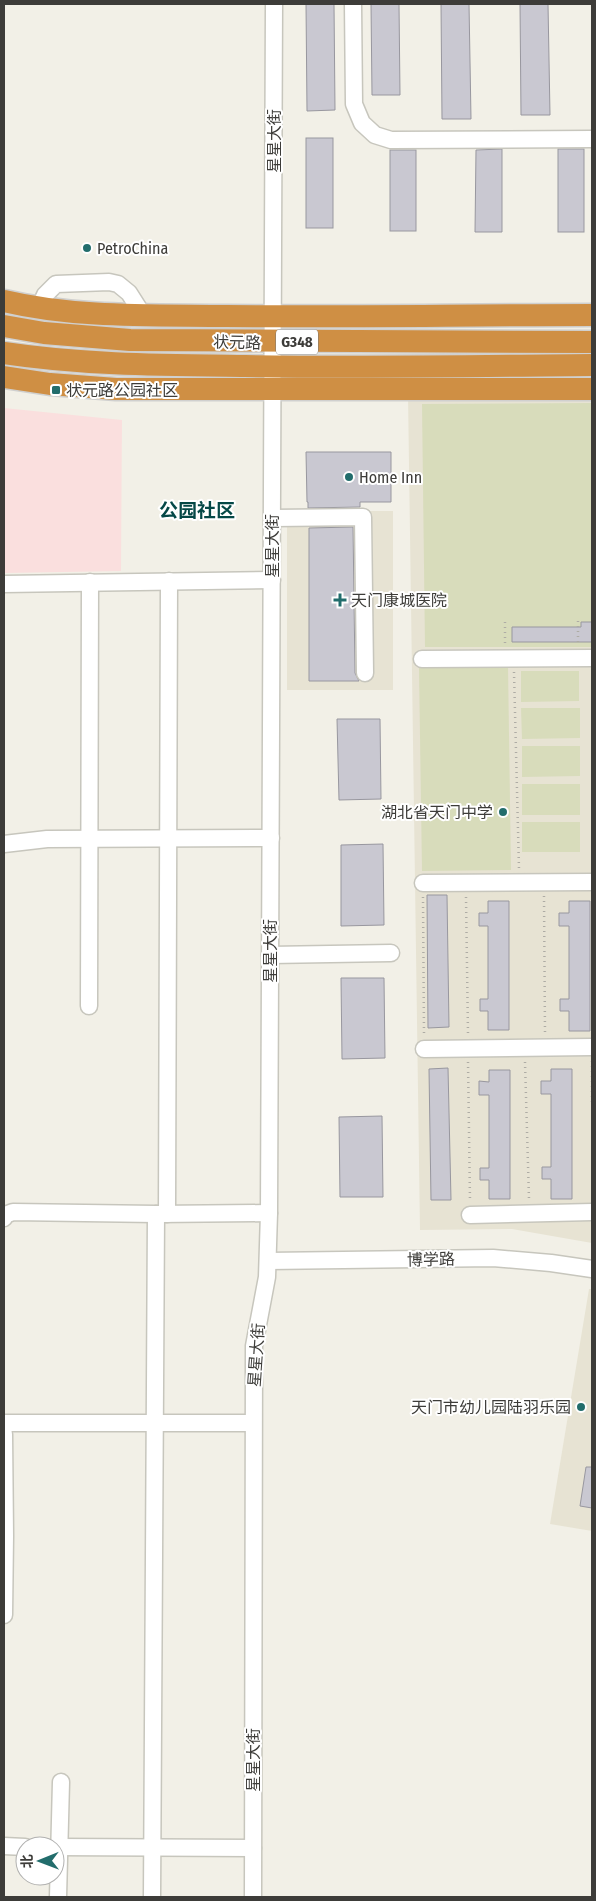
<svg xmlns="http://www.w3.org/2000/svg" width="596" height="1901" viewBox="0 0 596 1901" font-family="'Fira Sans Condensed','Noto Sans SC',sans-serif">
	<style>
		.industrial { fill: #fadfde }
		.built { fill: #e7e3d3 }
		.green { fill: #d8dcbb }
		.building { fill: #c9c8d1; stroke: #98979f }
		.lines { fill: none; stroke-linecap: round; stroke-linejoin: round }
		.minor-casing { stroke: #c7c6bd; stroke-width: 19 }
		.highway-casing { stroke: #d0d0cf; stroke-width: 25 }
		.path { stroke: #aeaca5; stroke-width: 2.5; stroke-dasharray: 1 4; stroke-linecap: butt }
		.minor { stroke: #fff; stroke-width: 16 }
		.highway { stroke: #cf8f44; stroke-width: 22 }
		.poi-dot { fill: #226d6c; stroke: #fff; stroke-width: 2 }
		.labels { text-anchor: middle; stroke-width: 4; stroke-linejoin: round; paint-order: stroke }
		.shield { fill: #fff; stroke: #777674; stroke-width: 1 }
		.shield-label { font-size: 15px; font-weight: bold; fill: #3d3c39 }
		.street-label { font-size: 16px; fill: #3d3c39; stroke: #fff }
		.poi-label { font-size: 16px; fill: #3d3c39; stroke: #fff; text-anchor: start }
		.quarter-label { font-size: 19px; font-weight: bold; fill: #054847; stroke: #fff }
	</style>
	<rect width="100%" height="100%" fill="#f2f0e7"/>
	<path class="industrial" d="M4,408L122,420L121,571L4,573Z"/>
	<g class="built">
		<path d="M408,394H592V1243L512,1229L420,1230Z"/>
		<rect x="287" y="511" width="106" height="179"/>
		<path d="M589,1289H592V1531L550,1524Z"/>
	</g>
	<g class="green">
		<path d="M592,403V647H425L422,404Z"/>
		<path d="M508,666L511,870L422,871L419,668Z"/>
		<path d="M521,671H579V701L521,702Z"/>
		<path d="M521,708H580V738L522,739Z"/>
		<path d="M522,746H580V776L522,777Z"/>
		<rect x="522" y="784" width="58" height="31"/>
		<rect x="522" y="822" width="58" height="30"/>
	</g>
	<g class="building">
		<path d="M306,4H334L335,110L307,111Z"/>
		<path d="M371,4H399L400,95H372Z"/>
		<path d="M441,4H469L471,119H442Z"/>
		<path d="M520,4H548L550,115H521Z"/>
		<rect x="306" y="138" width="27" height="90"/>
		<path d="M502,149V232H475L476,150Z"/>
		<rect x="558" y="149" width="26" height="83"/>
		<rect x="390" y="150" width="26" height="81"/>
		<path d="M306,452H391V502H360V507L308,508V502H307Z"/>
		<path d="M353,527L355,673L359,681H309V528Z"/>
		<path d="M581,622H592V642H512V627H581Z"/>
		<path d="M337,719H380L381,799L339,800Z"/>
		<path d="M383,844L384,925L341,926V845Z"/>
		<path d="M427,895H447L449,1027L428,1028Z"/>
		<path d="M488,901H509V1030H488V1011H480V999H488V926H479V913H488Z"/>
		<path d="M569,901H590V1031H569V1011H560V999H569V926H559V913H569Z"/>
		<path d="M341,978H384L385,1058L342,1059Z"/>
		<path d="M448,1068L451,1200H431L429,1069Z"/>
		<path d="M551,1069H572V1199H551V1179H542V1167H551V1094H541V1081H551Z"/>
		<path d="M489,1070H510V1199H489V1180H480V1168H489V1095H479V1081L489,1082Z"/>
		<path d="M382,1116L383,1197H340L339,1117Z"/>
		<path d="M586,1467H592V1508L580,1506Z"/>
	</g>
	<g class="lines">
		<defs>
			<g id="minor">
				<path d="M353,4L354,104L362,123L375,135L391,140L592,139"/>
				<path d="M39,308L45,295L56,284L109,282L118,284L129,293L143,315"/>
				<path d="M273,518L363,517L365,673"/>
				<path d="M4,584L272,580"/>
				<path d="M422,659L592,658"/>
				<path d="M4,844L47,839L271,838"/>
				<path d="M423,883L592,882"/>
				<path d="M270,955L391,953"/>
				<path d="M89,1006L90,582"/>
				<path d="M424,1049L592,1047"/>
				<path d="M167,1214L169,581"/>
				<path d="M470,1215L592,1212"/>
				<path d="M4,1218L5,1215L13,1212L156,1214L269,1213"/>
				<path d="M268,1261L493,1258L551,1263L592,1269"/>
				<path d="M4,1423H253"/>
				<path d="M4,1434L5,1536L4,1615"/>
				<path d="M4,1846L25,1847"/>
				<path d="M55,1847L253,1848"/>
				<path d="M58,1897L61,1782"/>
				<path d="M152,1897L156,1214"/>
				<path d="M253,1897L254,1346L267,1277L269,1213L274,4"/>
			</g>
			<g id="highway">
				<path d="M4,301C76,318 152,315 226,316C348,317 470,315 592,315"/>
				<path d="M4,326L44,333L130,340L592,342"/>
				<path d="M4,353C84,365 164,365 245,366C361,368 476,366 592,365"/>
				<path d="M4,377L50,384L116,389H592"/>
			</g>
		</defs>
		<use href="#minor" class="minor-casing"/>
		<use href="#highway" class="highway-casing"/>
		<g class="path">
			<path d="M578,621V644"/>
			<path d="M505,622V644"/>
			<path d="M514,672L519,869"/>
			<path d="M544,896L545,1033"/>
			<path d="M423,897L424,1034"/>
			<path d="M466,897L468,1034"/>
			<path d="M592,1061V1105"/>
			<path d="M468,1062L470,1201"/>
			<path d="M525,1062L529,1199"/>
		</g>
		<use href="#minor" class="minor"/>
		<use href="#highway" class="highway"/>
	</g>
	<g class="poi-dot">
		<circle cx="87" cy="248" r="5"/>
		<rect x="51" y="385" width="10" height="10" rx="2.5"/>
		<circle cx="349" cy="477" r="5"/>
		<path d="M337.5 592.5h5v5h5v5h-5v5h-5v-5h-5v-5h5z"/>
		<circle cx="503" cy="812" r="5"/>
		<circle cx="581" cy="1407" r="5"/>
	</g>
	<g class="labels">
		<rect class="shield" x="276" y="329.5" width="42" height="25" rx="4"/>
		<g class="shield-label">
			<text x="297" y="347">G348</text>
		</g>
		<g class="street-label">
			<text transform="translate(274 141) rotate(-90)" y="6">星星大街</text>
			<text transform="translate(237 342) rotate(1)" y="6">状元路</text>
			<text transform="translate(272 546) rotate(-90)" y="6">星星大街</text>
			<text transform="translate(270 951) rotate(-90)" y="6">星星大街</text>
			<text transform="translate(431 1259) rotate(-1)" y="6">博学路</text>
			<text transform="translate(256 1355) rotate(-86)" y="6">星星大街</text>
			<text transform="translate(253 1760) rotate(-90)" y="6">星星大街</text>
		</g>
		<g class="poi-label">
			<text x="97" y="254">PetroChina</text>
			<text x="66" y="396">状元路公园社区</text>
			<text x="359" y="483">Home Inn</text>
			<text x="351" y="606">天门康城医院</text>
			<text x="493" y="818" text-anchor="end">湖北省天门中学</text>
			<text x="571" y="1413" text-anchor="end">天门市幼儿园陆羽乐园</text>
		</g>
		<g class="quarter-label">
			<text x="197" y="517">公园社区</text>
		</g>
	</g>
	<rect width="596" height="1901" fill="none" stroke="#3d3c39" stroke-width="10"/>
	<g transform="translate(40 1861) rotate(269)"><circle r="24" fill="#ffffff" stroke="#b1b1b0"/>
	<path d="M0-4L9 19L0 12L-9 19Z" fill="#226d6c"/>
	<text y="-8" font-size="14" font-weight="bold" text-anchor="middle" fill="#3d3c39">北</text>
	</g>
</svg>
